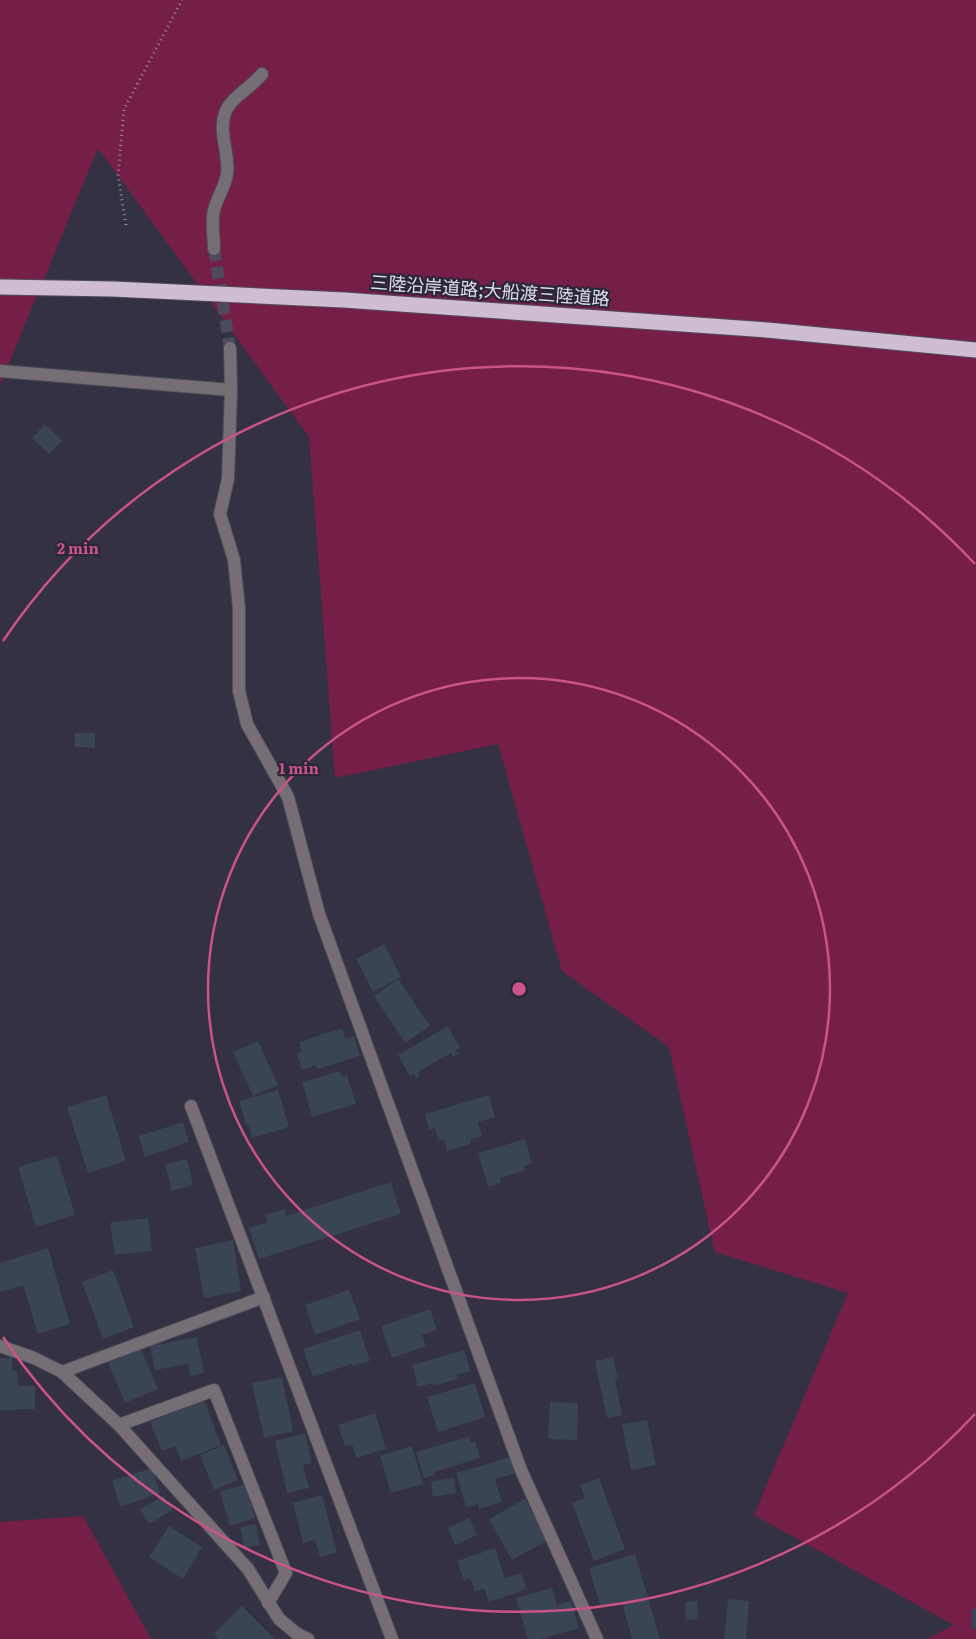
<svg xmlns="http://www.w3.org/2000/svg" width="976" height="1639" viewBox="0 0 976 1639" font-family="Literata,'Noto Sans JP',serif">
	<style>
		.green { fill: #761f46 }
		.building { fill: #394454 }
		.lines { fill: none; stroke-linecap: round; stroke-linejoin: round }
		.minor-tunnel { stroke: #4d4b5b; stroke-width: 12; stroke-dasharray: 12 6; stroke-linecap: butt }
		.minor-casing { stroke: #4f4d5d; stroke-width: 14 }
		.highway-casing { stroke: #4f4d5d; stroke-width: 17 }
		.path { stroke: #908f9d; stroke-width: 3; stroke-dasharray: 1 4; stroke-linecap: butt }
		.minor { stroke: #756e75; stroke-width: 12 }
		.highway { stroke: #cebed0; stroke-width: 15 }
		.ring { fill: none; stroke: #cb5486; stroke-width: 2.5 }
		.labels { text-anchor: middle; stroke-width: 4.5; stroke-linejoin: round; paint-order: stroke }
		.street-label { font-size: 18px; fill: #e0dfeb; stroke: #292738 }
		.centre { fill: #cb5486; stroke: #292738; stroke-width: 2.5 }
		.ring-label { font-size: 15px; text-anchor: middle; font-weight: bold; fill: #cb5486; stroke: #292738; stroke-width: 4.5; stroke-linejoin: round; paint-order: stroke }
	</style>
	<rect width="100%" height="100%" fill="#333142"/>
	<g class="green">
		<path d="M0,0H976V1639H927L954,1625L754,1515L848,1293L715,1252L669,1047L562,971L498,744L335,778L309,437L98,148L0,385Z"/>
		<path d="M83,1516L151,1639H0V1522Z"/>
	</g>
	<g class="building">
		<path d="M45,424L62,441L49,454L32,438Z"/>
		<path d="M75,733H95V748L75,747Z"/>
		<path d="M384,944L401,977L373,992L356,959Z"/>
		<path d="M398,979L430,1026L405,1043L374,996Z"/>
		<path d="M448,1026L460,1048L456,1050L458,1054L453,1057L451,1053L418,1072L420,1076L416,1079L414,1074L410,1076L398,1055Z"/>
		<path d="M342,1028L346,1039L354,1036L360,1056L317,1069L316,1065L302,1070L297,1053L302,1052L299,1042Z"/>
		<path d="M258,1041L278,1085L253,1096L233,1052Z"/>
		<path d="M340,1071L342,1077L347,1075L356,1104L312,1117L302,1082Z"/>
		<path d="M278,1090L289,1127L252,1138L249,1124L246,1125L239,1101Z"/>
		<path d="M106,1095L126,1161L88,1173L67,1107Z"/>
		<path d="M489,1095L495,1117L478,1122L482,1136L470,1140L471,1144L447,1151L444,1140L439,1141L435,1128L429,1130L425,1114Z"/>
		<path d="M183,1122L189,1142L145,1157L139,1136Z"/>
		<path d="M525,1139L532,1163L524,1166L526,1170L500,1178L501,1183L488,1187L478,1153Z"/>
		<path d="M57,1156L75,1215L36,1227L18,1167Z"/>
		<path d="M187,1159L193,1185L172,1191L165,1164Z"/>
		<path d="M391,1182L401,1214L259,1259L249,1228L268,1222L265,1215L284,1209L286,1216Z"/>
		<path d="M148,1218L152,1251L115,1255L110,1223Z"/>
		<path d="M233,1240L241,1291L204,1298L195,1248Z"/>
		<path d="M48,1248L70,1324L38,1334L23,1285L0,1292V1263Z"/>
		<path d="M113,1270L134,1327L103,1339L82,1282Z"/>
		<path d="M349,1290L360,1319L315,1335L305,1305Z"/>
		<path d="M430,1309L437,1330L422,1335L426,1346L392,1358L381,1326Z"/>
		<path d="M360,1330L370,1361L353,1366L352,1364L313,1377L303,1349Z"/>
		<path d="M197,1337L204,1373L190,1376L188,1364L155,1370L150,1346Z"/>
		<path d="M141,1349L158,1389L125,1403L108,1363Z"/>
		<path d="M464,1350L471,1371L456,1375L458,1379L433,1386V1383L418,1387L412,1365Z"/>
		<path d="M613,1357L618,1379L615,1380L622,1415L607,1418L595,1361Z"/>
		<path d="M0,1358H12V1371H17L18,1386H35V1409L0,1410Z"/>
		<path d="M282,1377L293,1431L264,1438L252,1383Z"/>
		<path d="M475,1383L485,1417L438,1432L427,1397Z"/>
		<path d="M204,1400L221,1445L181,1461L175,1446L162,1451L150,1422Z"/>
		<path d="M550,1402L578,1403L577,1440L548,1439Z"/>
		<path d="M375,1413L386,1449L356,1458L352,1444L345,1446L338,1425Z"/>
		<path d="M647,1420L656,1465L631,1470L622,1424Z"/>
		<path d="M305,1433L312,1463L303,1465L309,1488L287,1493L275,1441Z"/>
		<path d="M469,1437L471,1442L475,1441L480,1458L434,1472L435,1475L424,1478L416,1452Z"/>
		<path d="M224,1445L238,1480L214,1490L200,1455Z"/>
		<path d="M412,1446L423,1484L391,1493L380,1456Z"/>
		<path d="M511,1457L516,1473L495,1479L502,1502L479,1509L478,1504L466,1507L456,1473Z"/>
		<path d="M152,1468L160,1493L120,1507L112,1481Z"/>
		<path d="M454,1478L456,1493L433,1497L431,1481Z"/>
		<path d="M599,1478L625,1549L594,1561L572,1503L585,1498L580,1485Z"/>
		<path d="M245,1484L255,1518L230,1526L220,1492Z"/>
		<path d="M322,1495L337,1553L320,1557L315,1540L303,1543L293,1503Z"/>
		<path d="M164,1496L173,1510L149,1524L140,1509Z"/>
		<path d="M525,1499L548,1540L512,1560L489,1519Z"/>
		<path d="M469,1518L477,1535L455,1545L448,1528Z"/>
		<path d="M256,1524L260,1545L244,1548L240,1527Z"/>
		<path d="M169,1526L202,1547L183,1579L149,1557Z"/>
		<path d="M495,1548L505,1578L521,1573L527,1589L489,1602L484,1588L475,1592L470,1578L464,1581L457,1561Z"/>
		<path d="M635,1554L660,1639H632L622,1602L601,1608L589,1568Z"/>
		<path d="M552,1588L557,1605L571,1601L579,1628L541,1639H528L516,1598Z"/>
		<path d="M728,1599L749,1601L746,1639H724Z"/>
		<path d="M697,1601L698,1619L686,1620L685,1602Z"/>
		<path d="M242,1606L275,1639H218L214,1634Z"/>
		<path d="M972,1609H976V1629H971Z"/>
	</g>
	<g class="lines">
		<path class="minor-tunnel" d="M214,249L230,348"/>
		<defs>
			<g id="minor">
				<path d="M214,249C214,236 211,223 214,210C217,198 225,187 227,174C230,155 218,133 225,113C231,97 252,87 262,74"/>
				<path d="M230,348L231,390L228,479L220,514L234,560L239,608V691L247,724L288,797L319,914L521,1470L597,1639"/>
				<path d="M0,371L231,390"/>
				<path d="M191,1106L392,1639"/>
				<path d="M0,1346L34,1358L62,1372L119,1425L248,1569L279,1619L296,1633L308,1639"/>
				<path d="M62,1372L264,1297"/>
				<path d="M119,1425L214,1390L286,1573L268,1603"/>
			</g>
			<path id="highway" d="M0,287L113,289L344,300L767,330L976,350"/>
		</defs>
		<use href="#minor" class="minor-casing"/>
		<use href="#highway" class="highway-casing"/>
		<path class="path" d="M126,225L118,176L124,109L182,0"/>
		<use href="#minor" class="minor"/>
		<use href="#highway" class="highway"/>
	</g>
	<g class="ring">
		<circle cx="519" cy="989" r="311"/>
		<path d="M975 1414A623 623 0 0 1 3 1337M3 641A623 623 0 0 1 975 564"/>
	</g>
	<g class="labels">
		<g class="street-label">
			<text transform="translate(490 291) rotate(4)" y="6">三陸沿岸道路;大船渡三陸道路</text>
		</g>
	</g>
	<circle cx="519" cy="989" r="8" class="centre"/>
	<g class="ring-label">
		<text x="78" y="554">2 min</text>
		<text x="299" y="774">1 min</text>
	</g>
</svg>
